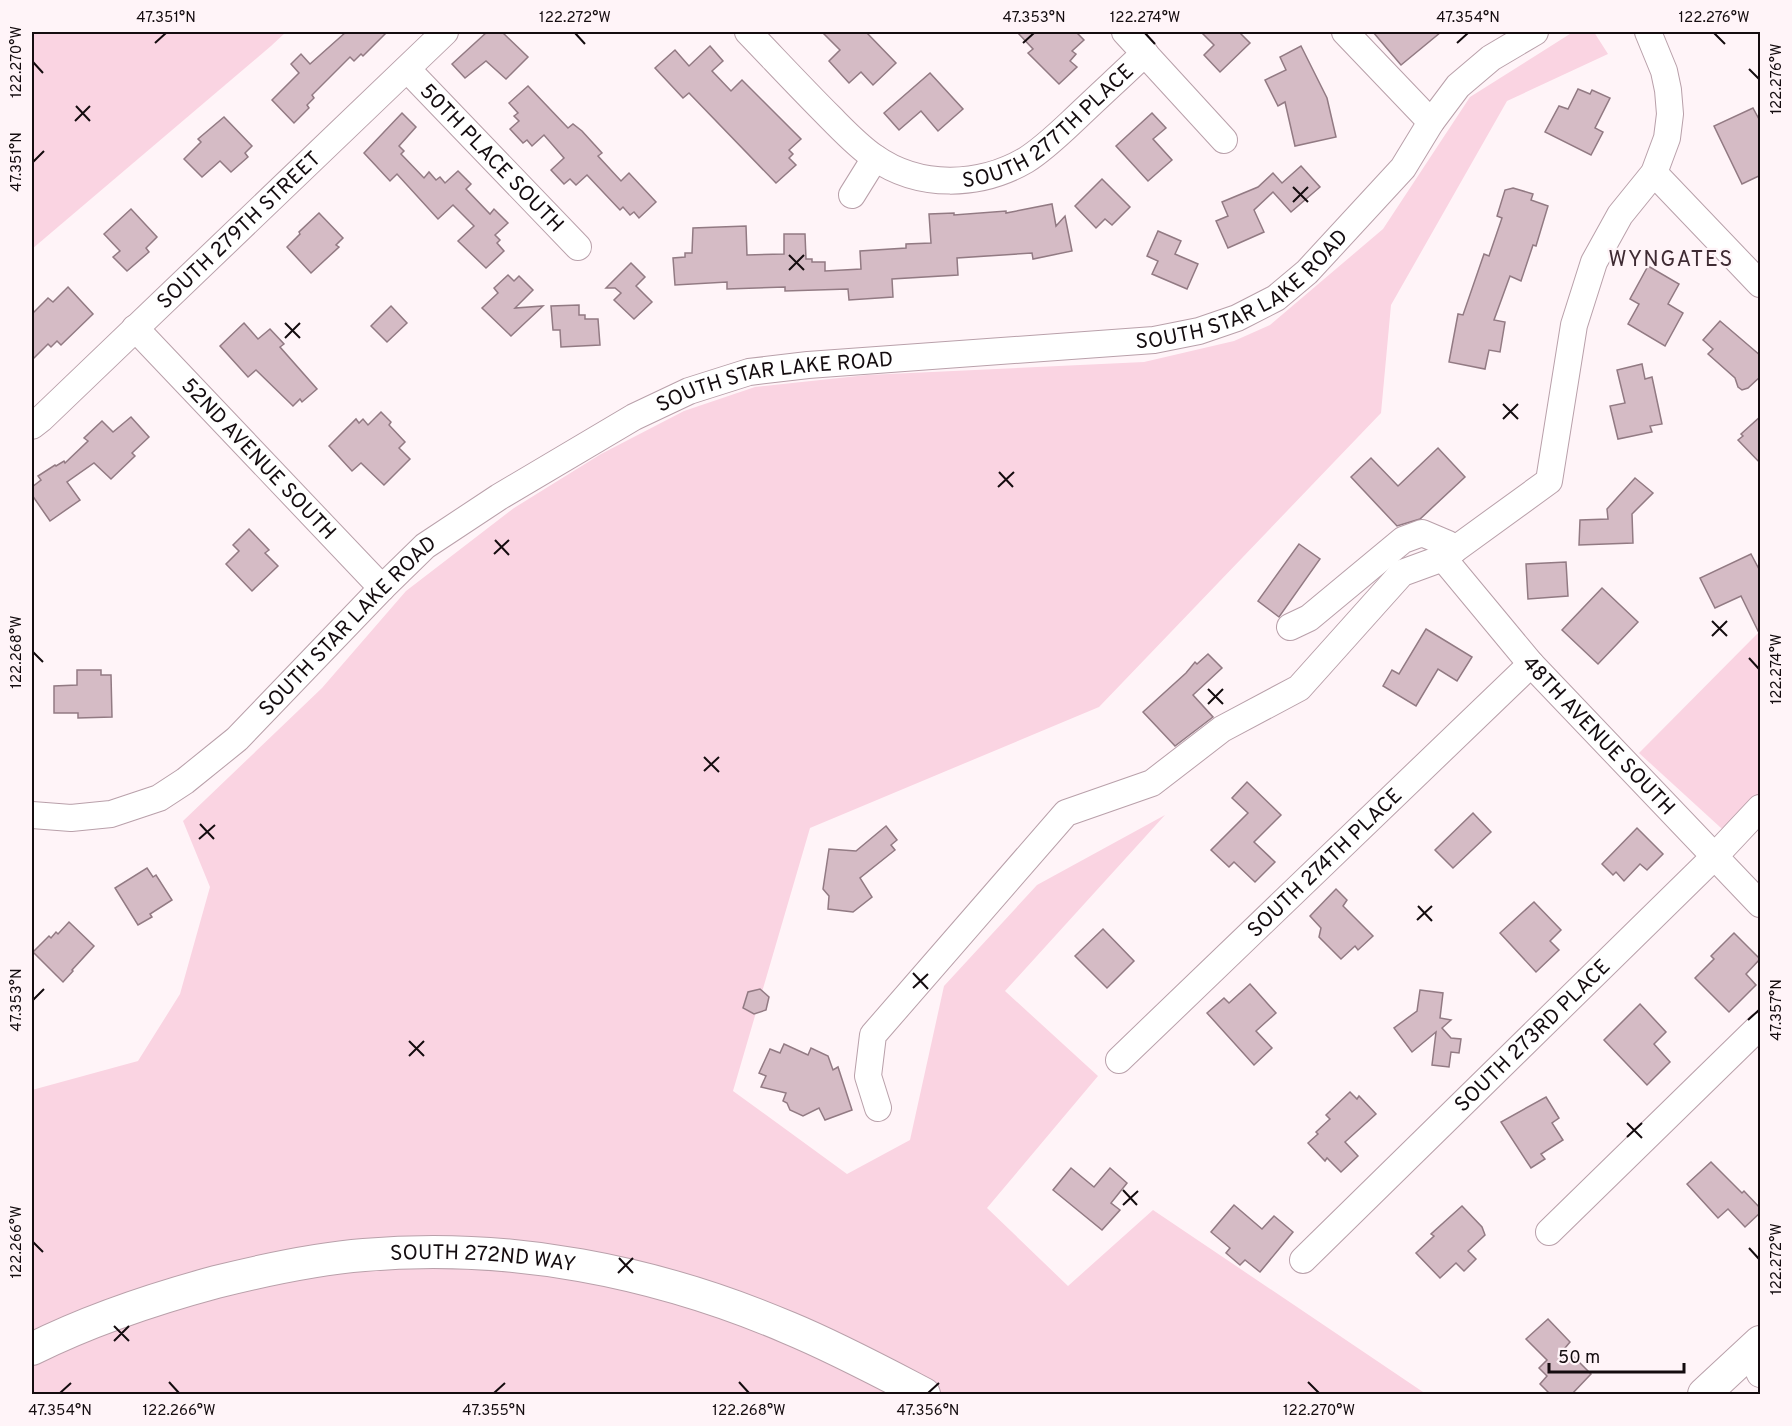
<svg xmlns="http://www.w3.org/2000/svg" width="1792" height="1426" viewBox="0 0 1792 1426" font-family="Overpass,sans-serif">
	<style>
		.green { fill: #fad4e2 }
		.building { fill: #d5bbc5; stroke: #927a83; stroke-width: 1.5 }
		.lines { fill: none; stroke-linecap: round; stroke-linejoin: round }
		.minor-casing { stroke: #b9a0aa; stroke-width: 28 }
		.major-casing { stroke: #b9a0aa; stroke-width: 34 }
		.minor { stroke: #fff; stroke-width: 26 }
		.major { stroke: #fff; stroke-width: 32 }
		.ticks { fill: none; stroke: #140c0f; stroke-width: 2 }
		.labels { text-anchor: middle; stroke-width: 4.5; stroke-linejoin: round; paint-order: stroke }
		.street-label { font-size: 21px; fill: #140c0f; stroke: #fff4f8 }
		.neighbourhood-label { font-size: 22px; letter-spacing: 1.5px; fill: #3f2b33; stroke: #fff4f8 }
		.neatline { fill: none; stroke: #140c0f; stroke-width: 2 }
		.ticks-label { font-size: 15px; text-anchor: middle; fill: #140c0f }
	</style>
	<rect width="100%" height="100%" fill="#fff4f8"/>
	<g class="green">
		<path d="M32,32H286L271,46L32,249Z"/>
		<path d="M1573,32H1594L1608,54L1507,101L1391,305L1381,413L1099,707L810,828L733,1091L847,1174L910,1140L944,986L1037,885L1165,815L1005,991L1098,1076L987,1208L1068,1286L1153,1210L1426,1394H32V1090L138,1061L180,994L210,887L183,821L322,688L406,591L514,508L601,454L684,411L755,387L867,375L1144,362L1234,341L1270,325L1383,229L1470,97Z"/>
		<path d="M1760,631V808L1732,838L1639,753Z"/>
	</g>
	<g class="building">
		<path d="M346,32H387L363,56L361,54L354,61L350,57L312,95L314,98L307,105L309,108L294,123L272,100L299,73L291,64L301,54L310,64Z"/>
		<path d="M487,32H502L528,57L506,79L486,61L465,78L452,64Z"/>
		<path d="M822,32H866L896,63L873,85L861,72L849,83L829,61L840,50Z"/>
		<path d="M1017,32H1076L1084,40L1072,51L1076,54L1070,61L1077,67L1059,84L1028,53L1033,49Z"/>
		<path d="M1201,32H1239L1250,43L1220,72L1204,55L1214,45Z"/>
		<path d="M1373,32H1441L1401,65Z"/>
		<path d="M710,46L723,61L712,71L731,91L742,80L801,139L789,150L793,154L789,158L796,165L776,183L689,93L683,98L655,68L675,50L689,66Z"/>
		<path d="M1301,46L1327,98L1336,137L1295,146L1285,102L1278,106L1265,80L1286,70L1280,57Z"/>
		<path d="M930,73L963,109L938,131L921,111L899,130L884,113Z"/>
		<path d="M528,86L568,128L573,124L582,131L602,153L598,156L621,181L629,173L656,202L639,218L634,212L630,215L623,207L620,210L587,175L576,185L570,179L564,184L551,170L564,158L544,135L532,146L527,140L523,143L510,129L519,121L514,116L518,113L509,103Z"/>
		<path d="M1578,89L1590,94L1592,90L1610,98L1595,128L1603,132L1591,155L1545,132L1559,106L1568,109Z"/>
		<path d="M1753,108L1761,123V175L1742,184L1714,126Z"/>
		<path d="M402,113L416,127L399,146L404,151L401,154L424,178L429,172L436,180L440,177L445,183L458,171L471,184L466,189L490,214L494,209L508,223L495,235L500,240L497,243L504,251L486,268L458,241L474,226L453,205L438,219L397,174L390,181L364,153Z"/>
		<path d="M1152,113L1166,128L1153,139L1172,160L1148,181L1116,146Z"/>
		<path d="M224,117L252,146L245,153L248,157L231,172L220,161L202,177L184,159L201,142L198,139Z"/>
		<path d="M1301,166L1320,187L1291,212L1273,192L1254,210L1264,232L1228,248L1216,221L1228,216L1222,202L1258,187L1273,173L1282,183Z"/>
		<path d="M1102,179L1130,207L1112,225L1105,219L1096,228L1075,206Z"/>
		<path d="M1513,188L1533,194L1531,200L1548,206L1536,246L1533,245L1521,281L1510,276L1494,320L1505,322L1500,352L1489,350L1485,369L1449,362L1458,314L1463,315L1484,254L1489,256L1502,218L1497,216L1505,190Z"/>
		<path d="M1052,204L1056,226L1065,216L1072,251L1033,259L1032,253L957,258L958,275L892,279L893,297L849,300L848,289L785,291V287L727,289V282L675,285L673,258L685,257V253H692L693,228L746,226L747,255L784,254V234H805L806,259H812V262H825V271L861,269L860,251L906,248V244L931,243L929,214L954,213V215L1006,211V213Z"/>
		<path d="M131,209L157,237L146,248L149,252L127,271L113,257L120,251L104,234Z"/>
		<path d="M319,213L343,238L336,245L339,247L311,273L287,247L300,234L299,232Z"/>
		<path d="M1158,231L1181,241L1175,254L1198,264L1187,289L1152,274L1158,261L1147,256Z"/>
		<path d="M631,263L645,277L636,286L652,302L634,319L614,300L621,293L615,288H606Z"/>
		<path d="M1648,266L1679,284L1668,304L1683,313L1665,346L1628,324L1639,304L1630,299Z"/>
		<path d="M508,275L514,281L519,276L533,290L515,308L543,306L511,336L482,308L498,293L494,288Z"/>
		<path d="M68,287L93,314L61,345L57,341L51,347L48,344L32,360V314L48,298L53,302Z"/>
		<path d="M579,305V315H585V319H598L600,345L561,347L560,330H553L551,306Z"/>
		<path d="M391,306L407,323L387,342L371,326Z"/>
		<path d="M1720,321L1761,356V376L1748,388L1742,390L1738,387L1735,378L1708,354L1713,349L1703,340Z"/>
		<path d="M244,323L258,339L270,329L284,344L280,347L317,389L302,402L300,399L293,406L256,370L248,377L220,346Z"/>
		<path d="M1642,364L1645,379L1652,377L1662,424L1650,426L1652,432L1618,439L1610,406L1625,403L1617,370Z"/>
		<path d="M381,412L391,422L389,425L405,442L399,448L410,459L384,485L361,463L352,471L329,446L356,419L359,423L363,419L368,425Z"/>
		<path d="M1761,416V464L1738,440L1743,436L1741,434Z"/>
		<path d="M131,417L149,437L132,453L135,456L111,479L94,463L67,482L80,500L50,521L32,495V487L41,480L38,476L55,465L56,466L64,461L65,463L88,441L84,438L102,421L113,432Z"/>
		<path d="M1438,448L1465,477L1420,519L1397,526L1351,477L1371,458L1398,486Z"/>
		<path d="M1635,478L1653,493L1632,514L1633,543L1579,545L1580,520L1608,519L1607,509Z"/>
		<path d="M249,529L269,550L265,553L278,566L252,591L226,564L239,551L233,545Z"/>
		<path d="M1299,544L1320,559L1279,617L1258,601Z"/>
		<path d="M1751,554L1761,573V637L1741,596L1715,608L1700,578Z"/>
		<path d="M1566,562L1568,596L1528,599L1526,564Z"/>
		<path d="M1602,588L1638,622L1598,664L1562,630Z"/>
		<path d="M1426,629L1472,657L1457,681L1438,669L1416,706L1383,686L1392,670L1399,674Z"/>
		<path d="M1208,654L1222,668L1193,695L1213,717L1175,746L1143,712L1186,673L1195,662L1197,664Z"/>
		<path d="M77,670H101V675H111L112,717L78,718V713H54V686L77,685Z"/>
		<path d="M1247,782L1281,815L1254,842L1275,862L1255,882L1234,862L1229,867L1211,850L1248,813L1232,798Z"/>
		<path d="M1473,813L1491,832L1453,868L1435,850Z"/>
		<path d="M886,826L897,840L891,845L895,850L860,878L872,897L853,912L828,909L829,896L823,889L829,849L856,851Z"/>
		<path d="M1637,828L1663,854L1647,870L1640,864L1624,881L1616,872L1613,875L1602,864Z"/>
		<path d="M147,868L153,877L156,875L172,900L150,914L152,917L138,925L115,888Z"/>
		<path d="M1336,889L1347,900L1343,906L1373,936L1358,950L1355,946L1341,959L1319,937L1321,928L1310,916Z"/>
		<path d="M1534,902L1561,930L1550,941L1559,950L1536,972L1500,933Z"/>
		<path d="M69,922L94,946L72,970L73,971L63,982L33,952L49,936L51,938L56,932L58,934Z"/>
		<path d="M1103,929L1134,961L1107,988L1075,956Z"/>
		<path d="M1734,933L1760,959L1746,974L1756,985L1729,1012L1695,978L1714,959L1711,956Z"/>
		<path d="M1250,984L1276,1013L1256,1031L1272,1048L1254,1065L1207,1013L1224,998L1229,1003Z"/>
		<path d="M760,989L769,997L766,1010L754,1014L743,1008L748,992Z"/>
		<path d="M1420,990L1443,993L1440,1018L1451,1020L1442,1028L1451,1038L1461,1039L1459,1053L1451,1052L1449,1067L1432,1065L1436,1032L1412,1052L1394,1028L1417,1011Z"/>
		<path d="M1640,1004L1666,1032L1654,1044L1670,1062L1647,1085L1604,1040Z"/>
		<path d="M784,1044L808,1055L811,1048L828,1056L833,1070L838,1067L852,1110L825,1120L819,1108L803,1116L790,1110L787,1103L783,1101L786,1093L761,1087L766,1076L759,1073L770,1049L780,1053Z"/>
		<path d="M1350,1092L1357,1099L1359,1096L1376,1114L1345,1142L1358,1156L1341,1172L1327,1158L1325,1161L1308,1143L1318,1134L1316,1132L1330,1119L1326,1115Z"/>
		<path d="M1546,1097L1559,1118L1552,1123L1563,1140L1541,1154L1545,1159L1531,1168L1501,1122Z"/>
		<path d="M1711,1162L1742,1193L1744,1191L1761,1209V1212L1745,1227L1728,1209L1718,1218L1687,1184Z"/>
		<path d="M1071,1168L1094,1187L1110,1168L1127,1183L1111,1203L1120,1210L1102,1230L1053,1190Z"/>
		<path d="M1234,1205L1262,1229L1274,1216L1293,1232L1260,1272L1245,1260L1240,1265L1226,1253L1230,1248L1211,1232Z"/>
		<path d="M1462,1206L1482,1227L1485,1235L1468,1251L1476,1259L1464,1271L1456,1263L1440,1278L1416,1253L1434,1236L1431,1234Z"/>
		<path d="M1548,1319L1570,1342L1565,1348L1591,1374L1571,1395H1551L1540,1384L1547,1376L1539,1368L1547,1360L1526,1339Z"/>
	</g>
	<g class="lines">
		<defs>
			<g id="minor">
				<path id="s1" d="M748,32C775,60 802,89 830,117C844,131 858,146 874,157C919,189 980,187 1026,160C1045,148 1062,131 1078,116C1100,95 1123,74 1145,53"/>
				<path d="M1125,32L1224,140"/>
				<path d="M1345,32L1431,122"/>
				<path id="s2" d="M407,69L578,247"/>
				<path d="M1654,173L1760,284"/>
				<path d="M852,195L875,158"/>
				<path id="s3" d="M135,328L382,588"/>
				<path id="s4" d="M32,426L41,419L445,32"/>
				<path id="s5" d="M1443,558L1531,664L1760,904"/>
				<path d="M1290,627L1309,618L1403,540L1422,533L1448,544L1454,550"/>
				<path id="s6" d="M32,815L71,818L111,814L159,798L185,781L237,739L382,588L425,546L499,497L634,417L689,391L749,372L808,365L1154,340L1199,331L1237,318L1276,298L1307,272L1403,168L1431,122L1458,86L1491,58L1535,32"/>
				<path id="s7" d="M1119,1060L1531,664"/>
				<path d="M878,1108L868,1076L873,1035L1066,813L1152,783L1222,729L1299,688L1402,573L1443,558L1549,481L1574,325L1594,262L1620,215L1654,173L1667,138L1670,114L1668,90L1664,71L1648,32"/>
				<path d="M1549,1232L1760,1026"/>
				<path id="s8" d="M1303,1260L1714,857L1760,808"/>
				<path d="M1750,1352L1760,1374"/>
			</g>
			<g id="major">
				<path id="s9" d="M32,1349C90,1320 153,1299 216,1282C264,1270 314,1259 364,1255C508,1242 656,1271 789,1328C835,1347 880,1371 924,1394"/>
				<path d="M1704,1394L1760,1342"/>
			</g>
		</defs>
		<use href="#minor" class="minor-casing"/>
		<use href="#major" class="major-casing"/>
		<use href="#minor" class="minor"/>
		<use href="#major" class="major"/>
	</g>
	<path class="ticks" d="M575,33L585,44M1145,33L1155,44M1714,33L1725,44M155,43L166,33M1023,43L1034,33M1457,43L1468,33M33,62L43,73M1749,69L1759,79M76,106L90,121M75,121L90,106M33,162L44,151M1293,187L1308,202M1293,202L1308,187M789,255L804,270M789,270L804,255M285,323L300,338M285,338L300,323M1503,404L1518,419M1503,419L1518,404M999,472L1013,487M998,487L1014,472M495,540L509,555M494,554L509,540M1712,621L1727,636M1712,636L1727,621M33,652L43,662M1749,658L1759,669M1208,689L1223,704M1208,704L1223,689M704,757L719,772M704,771L719,757M200,824L214,839M199,839L215,825M1418,906L1432,921M1417,920L1432,906M913,973L928,989M913,988L928,974M33,1000L44,989M1748,1020L1759,1010M409,1041L424,1056M409,1056L424,1041M1627,1123L1642,1138M1627,1137L1642,1123M1123,1190L1137,1205M1123,1205L1138,1191M33,1242L43,1252M1749,1248L1759,1259M619,1258L633,1273M618,1273L633,1258M114,1326L129,1341M114,1341L129,1326M169,1382L179,1393M739,1382L749,1393M1308,1382L1319,1393M60,1393L71,1383M494,1393L505,1383M928,1393L939,1383"/>
	<g class="labels">
		<g class="street-label">
			<text dy="7" stroke="none"><textPath href="#s1" startOffset="374">SOUTH 277TH PLACE</textPath></text>
			<text dy="7" stroke="none"><textPath href="#s2" startOffset="123">50TH PLACE SOUTH</textPath></text>
			<text dy="7" stroke="none"><textPath href="#s4" startOffset="285">SOUTH 279TH STREET</textPath></text>
			<text dy="7" stroke="none"><textPath href="#s6" startOffset="1376">SOUTH STAR LAKE ROAD</textPath></text>
			<text dy="7" stroke="none"><textPath href="#s6" startOffset="890">SOUTH STAR LAKE ROAD</textPath></text>
			<text dy="7" stroke="none"><textPath href="#s3" startOffset="180">52ND AVENUE SOUTH</textPath></text>
			<text dy="7" stroke="none"><textPath href="#s6" startOffset="386">SOUTH STAR LAKE ROAD</textPath></text>
			<text dy="7" stroke="none"><textPath href="#s5" startOffset="236">48TH AVENUE SOUTH</textPath></text>
			<text dy="7" stroke="none"><textPath href="#s7" startOffset="285">SOUTH 274TH PLACE</textPath></text>
			<text dy="7" stroke="none"><textPath href="#s8" startOffset="321">SOUTH 273RD PLACE</textPath></text>
			<text dy="7" stroke="none"><textPath href="#s9" startOffset="466">SOUTH 272ND WAY</textPath></text>
		</g>
		<g class="neighbourhood-label">
			<text x="1671" y="266">WYNGATES</text>
		</g>
	</g>
	<rect width="1792" height="1426" fill="none" stroke="#fff4f8" stroke-width="66"/>
	<path d="M1549 1363v9h135v-9" fill="none" stroke="#140c0f" stroke-width="3"/>
	<text x="1558" y="1363" font-size="18" fill="#140c0f" stroke="#fff4f8" stroke-width="4.5" paint-order="stroke">50 m</text>
	<rect x="33" y="33" width="1726" height="1360" class="neatline"/>
	<g class="ticks-label">
		<text x="166" y="22">47.351°N</text>
		<text x="575" y="22">122.272°W</text>
		<text x="1034" y="22">47.353°N</text>
		<text x="1145" y="22">122.274°W</text>
		<text x="1468" y="22">47.354°N</text>
		<text x="1714" y="22">122.276°W</text>
		<text transform="translate(16 62) rotate(-90)" y="5">122.270°W</text>
		<text transform="translate(1776 79) rotate(-90)" y="5">122.276°W</text>
		<text transform="translate(16 162) rotate(-90)" y="5">47.351°N</text>
		<text transform="translate(16 652) rotate(-90)" y="5">122.268°W</text>
		<text transform="translate(1776 669) rotate(-90)" y="5">122.274°W</text>
		<text transform="translate(16 1000) rotate(-90)" y="5">47.353°N</text>
		<text transform="translate(1776 1010) rotate(-90)" y="5">47.357°N</text>
		<text transform="translate(16 1242) rotate(-90)" y="5">122.266°W</text>
		<text transform="translate(1776 1259) rotate(-90)" y="5">122.272°W</text>
		<text x="60" y="1415">47.354°N</text>
		<text x="179" y="1415">122.266°W</text>
		<text x="494" y="1415">47.355°N</text>
		<text x="749" y="1415">122.268°W</text>
		<text x="928" y="1415">47.356°N</text>
		<text x="1319" y="1415">122.270°W</text>
	</g>
</svg>
